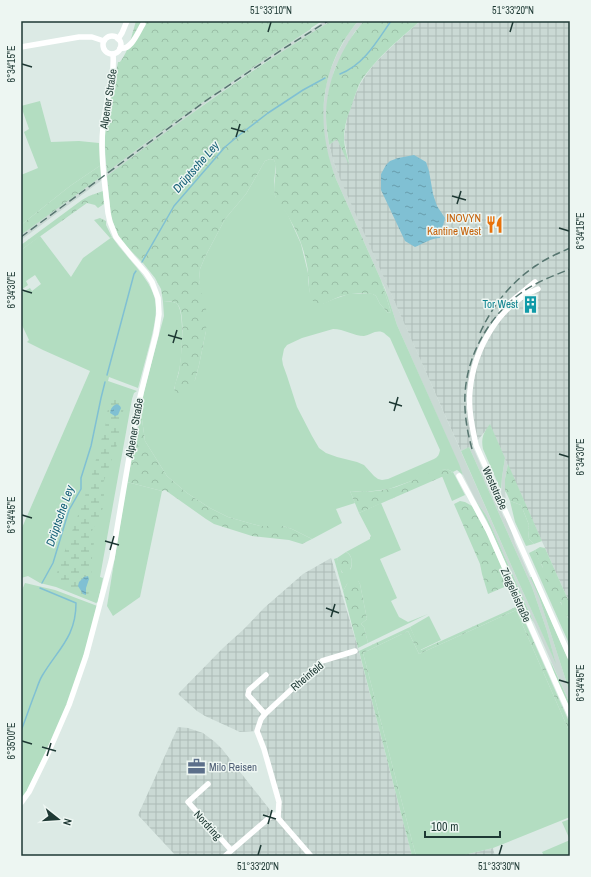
<svg xmlns="http://www.w3.org/2000/svg" width="591" height="877" viewBox="0 0 591 877" font-family="'Archivo Narrow',sans-serif">
	<style>
		.built { fill: #cad9d4 }
		.industrial { fill: url(#industrial-grid) }
		.green { fill: #b3ddc1; fill-rule: evenodd }
		.forest { fill: url(#forest-crowns) }
		.wetland { fill: url(#wetland-marsh) }
		.water { fill: url(#water-ripples) }
		.lines { fill: none; stroke-linecap: round; stroke-linejoin: round }
		.stream { stroke: #80c0d3; stroke-width: 1.5 }
		.minor { stroke: #fff; stroke-width: 5.5 }
		.rail { stroke: #577670; stroke-width: 1.5; stroke-dasharray: 8 4; stroke-linecap: butt }
		.ticks { fill: none; stroke: #1e3934; stroke-width: 1.5 }
		.labels { text-anchor: middle; stroke-width: 3; stroke-linejoin: round; paint-order: stroke }
		.street-label { font-size: 11px; fill: #1e3934; stroke: #edf6f2 }
		.food-label { font-size: 11px; fill: #c56008; stroke: #edf6f2; text-anchor: end }
		.culture-label { font-size: 11px; fill: #0d838f; stroke: #edf6f2; text-anchor: end }
		.service-label { font-size: 11px; fill: #4e5e75; stroke: #edf6f2; text-anchor: start }
		.water-label { font-size: 12px; font-style: italic; fill: #156077; stroke: #edf6f2 }
		.neatline { fill: none; stroke: #1e3934; stroke-width: 1.5 }
		.ticks-label { font-size: 10px; text-anchor: middle; fill: #1e3934 }
	</style>
	<defs>
		<pattern id="industrial-grid" width="8" height="8" patternUnits="userSpaceOnUse"><rect width="8" height="8" fill="#cad9d4"/><path d="M0 4h8M4 0v8" fill="none" stroke="#adbbb7"/></pattern>
		<pattern id="forest-crowns" width="20" height="18" patternUnits="userSpaceOnUse"><rect width="20" height="18" fill="#b3ddc1"/><path d="M2 6a3 3 0 1 1 6 0M12 15a3 3 0 1 1 6 0" fill="none" stroke="#9abea6"/></pattern>
		<pattern id="wetland-marsh" width="20" height="14" patternUnits="userSpaceOnUse"><rect width="20" height="14" fill="#b3ddc1"/><path d="M1 5h8M5 5V1M11 12h8M15 12V8" fill="none" stroke="#9abea6"/></pattern>
		<pattern id="water-ripples" width="26" height="14" patternUnits="userSpaceOnUse"><rect width="26" height="14" fill="#80c0d3"/><path d="M2 4q2-2 4 0t4 0M15 11q2-2 4 0t4 0" fill="none" stroke="#689dac"/></pattern>
	</defs>
	<rect width="100%" height="100%" fill="#dceae5"/>
	<g class="built">
		<path d="M325,21H331L256,68L206,103L21,240V235L189,111L254,65Z"/>
		<path d="M358,21H364L354,33L340,58L334,71L328,96L326,117L327,131L329,145L335,166L519,583L555,661L547,631L532,587L469,447L472,445L505,520L501,495L502,477L505,458L508,464L505,479V491L508,519L515,543L539,597L570,693V704L492,528L486,515L476,501L463,475L454,454L397,325L385,288L381,280L336,179L330,163L325,143L323,124V109L326,86L329,73L337,54L348,34Z"/>
	</g>
	<g class="industrial">
		<path d="M420,21H570V604L490,425L474,445L461,451L341,181L335,166L329,145L337,139L349,163L344,138L347,118L356,93L360,84L368,72L376,62L389,49Z"/>
		<path d="M331,558L358,648L412,856H176L138,815L178,727L188,728L203,733L215,742L222,749L274,815L279,811L257,731L240,732L205,716L197,711L178,694L223,648L244,629L264,608L303,574Z"/>
		<path d="M493,848L495,856H460Z"/>
	</g>
	<g class="green">
		<path d="M40,101L51,142L79,141L99,143L101,165L70,186L21,225V175L38,168L24,132L29,129L21,106Z"/>
		<path d="M270,159L274,160L276,164L274,182L275,196L288,215L301,244L308,273V281L310,293L322,304L334,299L349,294H373L376,296L380,304L388,313L391,312L381,280L388,297L397,325L459,464L463,475L457,470L453,472L465,495L452,501L442,476L453,472L447,469L442,470L389,489L365,492L350,491L355,503L336,509L342,523L312,539L292,529L283,526H260L228,517L210,508L187,493L167,476L145,441L142,419H140L144,391L164,316L163,302C167,302 172,301 176,303C185,308 182,354 180,365C179,373 176,381 174,389L195,380L199,365L206,331L199,280L200,269L205,257L225,219L246,194L265,161ZM333,329C344,329 354,336 364,336C370,335 375,330 382,332C385,333 387,336 390,338L440,450C439,455 438,457 434,459L388,479L382,480L378,479L374,476L364,465L357,462L337,457L326,453L319,448L312,436L297,407L287,376L283,365L282,359L284,349L287,345L302,338Z"/>
		<path d="M40,236L71,277L83,258L112,237C123,253 138,267 148,283C152,290 156,299 156,307C156,319 153,331 150,343C146,358 142,373 138,388L109,377L108,381L137,391L134,393L132,399L100,577L103,578L98,602L96,603L56,587L40,583L28,576L21,578V530L90,371L43,350L27,342L29,340L21,323V293L30,288L32,291L41,284L35,275L26,281L28,285L21,290V250Z"/>
		<path d="M490,424L505,458L502,477L501,489L499,486L483,449C481,438 483,433 490,424Z"/>
		<path d="M469,447L532,587L547,631L556,664L519,583L461,451Z"/>
		<path d="M127,482L162,491L140,597L113,616L107,606Z"/>
		<path d="M476,501L486,515L492,528L534,623L525,609L487,521Z"/>
		<path d="M510,501L521,505L529,525L528,530L529,539L534,544L526,546L515,522Z"/>
		<path d="M381,503L401,550L380,559L397,598L391,601L399,617L408,622L428,614L368,643L364,627L361,624L367,619L360,584L358,581L347,584L343,591L334,559L337,558L342,573L351,569C352,563 353,555 346,552L370,539V537L371,536L359,513Z"/>
		<path d="M535,550C544,573 558,595 568,618L570,619V646L529,553Z"/>
		<path d="M530,577H532L570,664V693L539,597Z"/>
		<path d="M25,583L55,590L100,607L69,705L21,803V592Z"/>
		<path d="M516,610L570,733V817L493,848L460,856H416L363,653L408,631L419,654Z"/>
		<path d="M429,616L441,640L420,650L410,627Z"/>
		<path d="M550,660L570,704V712L556,680Z"/>
		<path d="M570,819V856H544L542,852L570,840L562,822Z"/>
	</g>
	<g class="forest">
		<path d="M136,21H322L311,28V29C241,74 173,122 107,172C105,155 104,137 106,120C108,100 115,81 118,62H120C129,51 132,34 136,21Z"/>
		<path d="M331,21H358C319,68 315,124 336,179L381,280L391,312L388,313L380,304L376,296L373,294C360,293 347,293 334,299C329,301 323,306 317,304C308,301 309,281 308,274C308,270 307,265 306,261C303,245 296,230 288,216C284,209 277,203 275,196C272,184 279,169 274,160L270,159L265,161L246,194L225,219L205,257L200,269L199,280L202,294L207,313L206,331L199,365L195,380L191,387L184,395L175,392C173,385 178,378 179,372C181,358 186,315 178,305C174,300 168,302 163,302L161,289L155,278L143,263L122,242L117,233L111,217L107,176C180,121 253,68 331,21Z"/>
		<path d="M364,21H420C399,40 373,60 359,85C356,93 353,100 351,108C347,117 344,128 344,138C344,147 348,156 349,165L337,139L329,145C328,135 326,126 326,117C326,82 341,47 364,21Z"/>
		<path d="M101,165L102,176L21,235V225L70,186Z"/>
		<path d="M103,191L104,204L98,208L95,205L87,203L21,250V245L82,200L89,196Z"/>
		<path d="M100,218L106,221V225L112,237L110,238L94,220Z"/>
		<path d="M140,419H142L145,441L167,476L187,493L210,508L228,517L260,526H283L292,529L312,539L302,544L289,540L252,536L214,524L206,519L165,490L162,491L127,482Z"/>
		<path d="M508,464L542,541L534,544L529,539L528,530L529,525L521,505L510,501L507,494L505,491V479Z"/>
		<path d="M447,469L453,472L359,513L350,491C364,493 383,491 396,487C413,481 430,471 447,469Z"/>
		<path d="M460,501L465,502L472,506L491,541L509,585L488,594L482,574L480,564L454,504Z"/>
		<path d="M540,547L545,548L570,604V619L563,611L561,602H556L552,596L546,581L542,565L540,563L535,550Z"/>
		<path d="M346,552C354,556 352,566 349,573L344,575L339,567L337,558Z"/>
		<path d="M353,578L357,579L360,584L367,619L361,624L364,627L368,643L358,648L343,591L347,584Z"/>
		<path d="M518,606L570,724V733L516,610L419,654L408,631L363,653L416,856H412L359,651L410,627L421,650Z"/>
	</g>
	<path class="wetland" d="M111,399L125,401L117,445L102,486L104,494L103,508L92,531L94,542L92,558L91,581L88,596H82L78,590L57,583L55,578L89,485L107,419L106,416Z"/>
	<g class="water">
		<path d="M414,155L426,162L429,171L433,194L437,206L445,218L440,238C431,238 423,244 415,247L405,241L381,190V174L386,165L390,161L398,158Z"/>
		<path d="M117,404L120,406L121,408L118,415L115,416L110,413C111,408 112,406 117,404Z"/>
		<path d="M88,576L89,579L86,588V595L83,594L78,586L79,582L84,577Z"/>
	</g>
	<g class="lines">
		<g class="stream">
			<path d="M340,74C364,65 377,41 391,21"/>
			<path d="M142,262L174,206L225,147L238,136L268,113L303,90L325,78"/>
			<path d="M107,375L134,274L136,271"/>
			<path d="M42,583L53,563L69,510L81,489V478L91,446L101,398L105,382"/>
			<path d="M21,731C26,718 30,706 35,693C37,688 39,681 42,676C58,649 76,637 76,603L40,588"/>
		</g>
		<g class="minor">
			<circle cx="112" cy="45" r="9"/>
			<path d="M118,39L122,33L127,21"/>
			<path d="M21,47L79,37H92L104,41"/>
			<path d="M120,48C131,51 138,32 143,24"/>
			<path d="M538,289C499,304 474,349 470,390C468,409 472,426 476,445L570,657"/>
			<path d="M501,315L502,309L535,282"/>
			<path d="M459,476L488,530L570,715"/>
			<path d="M265,714L248,695L249,690L266,675"/>
			<path d="M208,784L188,802L231,850"/>
			<path d="M21,803L29,792L49,751L69,705L86,656L112,558L138,405L156,334L159,314L158,298L152,282L146,273L132,257L116,237L110,222L108,213C105,185 100,155 103,127C105,102 115,79 113,54"/>
			<path d="M278,818L279,802L264,749L257,731L261,719L265,714L322,661L355,651"/>
			<path d="M225,856L269,818L274,815L278,818L311,856"/>
		</g>
		<g class="rail">
			<path d="M21,237L204,102L283,49L328,21"/>
			<path d="M480,333C492,306 512,281 537,265C547,258 559,253 570,248"/>
			<path d="M472,449C467,431 464,413 465,394C467,355 489,316 521,293C536,282 553,276 570,269"/>
		</g>
	</g>
	<path class="ticks" d="M268,32L271,22M510,32L513,22M22,64L32,67M231,128L245,132M236,137L240,124M452,196L466,200M457,204L461,191M559,228L569,231M22,290L32,293M168,335L182,339M173,343L177,330M389,402L402,406M394,411L398,397M559,454L569,457M22,515L32,518M105,541L119,545M110,550L114,536M326,608L339,613M331,617L335,604M559,680L569,683M22,741L32,744M42,747L56,751M47,756L51,743M263,815L276,819M268,824L272,810M258,855L261,845M499,855L502,845"/>
	<defs>
		<symbol id="restaurant-bare" viewBox="-9 -9 18 18"><path d="M-5-6h1v4h1v-4h1v4h1v-4h1v5L-1.5 .5V6h-2V.5L-5-1ZM5-6V6H3V1.5H1.5Q1.5-4 5-6Z" fill="#e8710a" stroke="#edf6f2" stroke-width="2.5" paint-order="stroke"/></symbol>
		<symbol id="building-bare" viewBox="-9 -9 18 18"><path d="M-4-6H4V6H1V3H-1V6H-4ZM-2.5-4.3h1.7v1.8h-1.7ZM.8-4.3h1.7v1.8H.8ZM-2.5-1h1.7V.8h-1.7ZM.8-1h1.7V.8H.8Z" fill="#0f9aa8" stroke="#edf6f2" stroke-width="2.5" paint-order="stroke"/></symbol>
		<symbol id="office-bare" viewBox="-9 -9 18 18"><path d="M-6-3h4V-5.5h4V-3h4V5H-6ZM-1-4.5V-3h2v-1.5ZM-6 0V1H6V0Z" fill="#5c6f8a" stroke="#edf6f2" stroke-width="2.5" paint-order="stroke"/></symbol>
	</defs>
	<g fill-rule="evenodd">
		<use href="#restaurant-bare" x="482" y="212" width="25" height="25"/>
		<use href="#building-bare" x="518" y="292" width="25" height="25"/>
		<use href="#office-bare" x="184" y="754" width="25" height="25"/>
	</g>
	<g class="labels">
		<g class="street-label">
			<text transform="translate(108 99) rotate(-81)" y="4">Alpener Straße</text>
			<text transform="translate(134 428) rotate(-80)" y="4">Alpener Straße</text>
			<text transform="translate(495 488) rotate(66)" y="4">Weststraße</text>
			<text transform="translate(516 595) rotate(66)" y="4">Ziegeleistraße</text>
			<text transform="translate(307 676) rotate(-40)" y="4">Rheinfeld</text>
			<text transform="translate(208 825) rotate(48)" y="4">Nordring</text>
		</g>
		<g class="food-label">
			<text x="481" y="222">INOVYN<tspan x="481" dy="13">Kantine West</tspan></text>
		</g>
		<g class="culture-label">
			<text x="518" y="308">Tor West</text>
		</g>
		<g class="service-label">
			<text x="209" y="771">Milo Reisen</text>
		</g>
		<g class="water-label">
			<text transform="translate(196 167) rotate(-49)" y="4">Drüptsche Ley</text>
			<text transform="translate(60 516) rotate(-71)" y="4">Drüptsche Ley</text>
		</g>
	</g>
	<rect width="591" height="877" fill="none" stroke="#edf6f2" stroke-width="44"/>
	<g transform="translate(58 819) rotate(107)" stroke="#edf6f2" stroke-width="3" paint-order="stroke">
	<path d="M0-3L7 15L0 10L-7 15Z" fill="#1e3934"/>
	<text y="-6" font-size="11" font-weight="bold" text-anchor="middle" fill="#1e3934">N</text>
	</g>
	<path d="M425 831v6h75v-6" fill="none" stroke="#1e3934" stroke-width="2"/>
	<text x="431" y="831" font-size="12" fill="#1e3934" stroke="#edf6f2" stroke-width="3" paint-order="stroke">100 m</text>
	<rect x="22" y="22" width="547" height="833" class="neatline"/>
	<g class="ticks-label">
		<text x="271" y="14">51°33'10"N</text>
		<text x="513" y="14">51°33'20"N</text>
		<text transform="translate(11 64) rotate(-90)" y="4">6°34'15"E</text>
		<text transform="translate(580 231) rotate(-90)" y="4">6°34'15"E</text>
		<text transform="translate(11 290) rotate(-90)" y="4">6°34'30"E</text>
		<text transform="translate(580 457) rotate(-90)" y="4">6°34'30"E</text>
		<text transform="translate(11 515) rotate(-90)" y="4">6°34'45"E</text>
		<text transform="translate(580 683) rotate(-90)" y="4">6°34'45"E</text>
		<text transform="translate(11 741) rotate(-90)" y="4">6°35'00"E</text>
		<text x="258" y="870">51°33'20"N</text>
		<text x="499" y="870">51°33'30"N</text>
	</g>
</svg>
